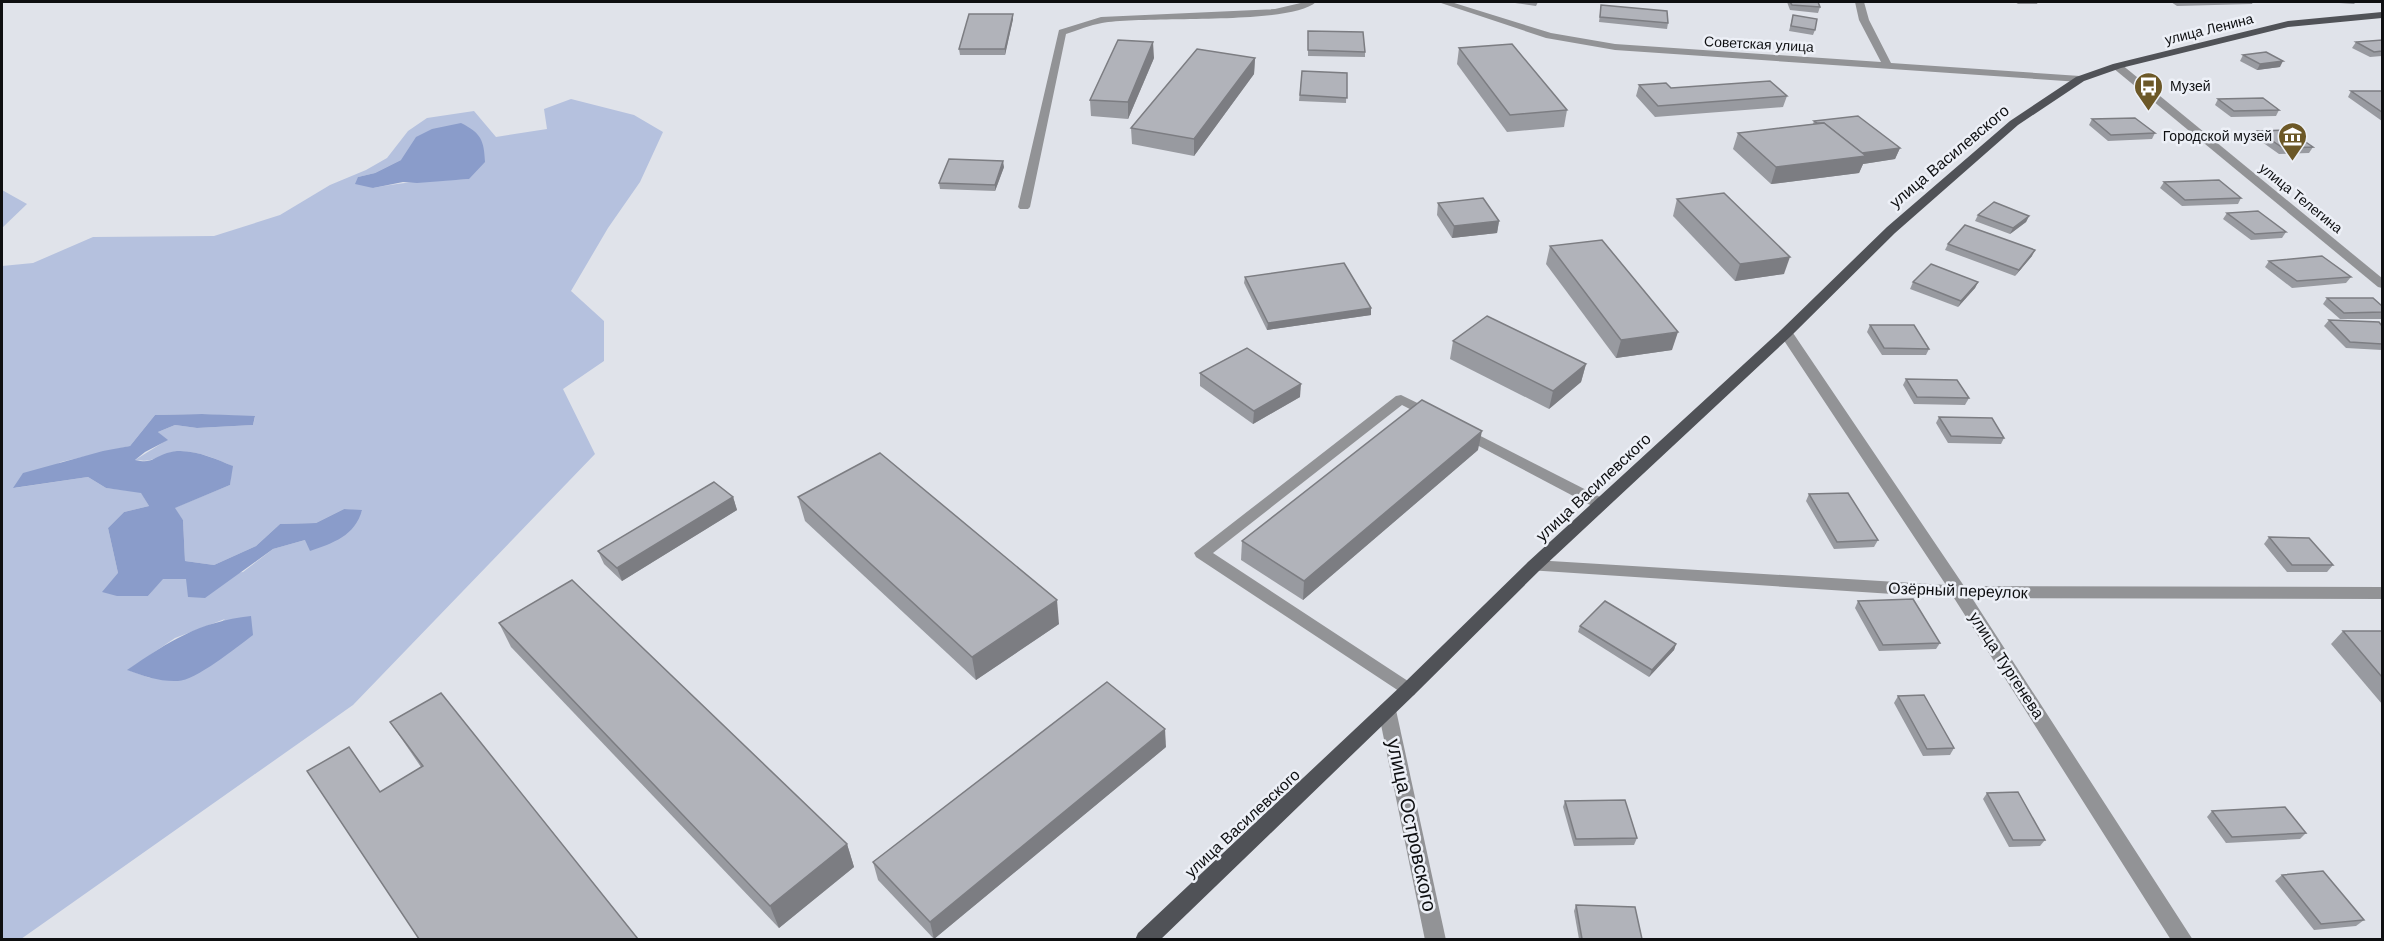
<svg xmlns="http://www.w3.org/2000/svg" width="2384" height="941" viewBox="0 0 2384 941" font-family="Helvetica,sans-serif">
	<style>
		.green { fill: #b5c1de; fill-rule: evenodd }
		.water { fill: #8a9cca }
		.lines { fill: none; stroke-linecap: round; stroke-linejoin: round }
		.minor { fill: #929396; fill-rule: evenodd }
		.major { fill: #505257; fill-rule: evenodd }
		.wall { fill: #989aa0 }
		.shaded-wall { fill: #7c7d82 }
		.building { fill: #b1b3ba; stroke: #7c7d82; stroke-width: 1.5 }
		.labels { text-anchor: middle; stroke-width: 5; stroke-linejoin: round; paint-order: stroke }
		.far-street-label { font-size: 14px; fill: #0e0f11; stroke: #edf0f7 }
		.far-poi-label { font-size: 14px; fill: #0e0f11; stroke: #edf0f7; text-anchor: start }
		.street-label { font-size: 16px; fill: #0e0f11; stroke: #edf0f7 }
		.near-street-label { font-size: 20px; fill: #0e0f11; stroke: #edf0f7 }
	</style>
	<rect width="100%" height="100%" fill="#e0e3ea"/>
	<g class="green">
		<path d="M571,99L634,115L663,132L640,182L608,228L571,291L604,321V361L563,389L595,454L353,705L21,939L2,940V266L33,263L93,237L214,236L280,215L330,185L366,170L387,158L408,131L427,118L474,111L496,137L547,129L544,109ZM401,160L469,179C437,181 405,181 373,188L358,177L375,173ZM202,414L255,417L253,425L197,428L175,425L158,432L167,440L135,460C152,462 152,459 167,454C187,446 214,458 232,466L230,485L174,508L183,520L185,561L214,565L256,546L280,524L316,523L344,509L362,511L305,540L273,549L243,572L186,579L163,578L148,596L118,573L108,528L124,512L149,506L141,492L106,488L88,477L14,488L61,462L130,446L155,415ZM225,619L150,678L128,670L175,638Z"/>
		<path d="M2,190L27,204L2,228Z"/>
	</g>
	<g class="water">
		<path d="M461,123C481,133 484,140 485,162L469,179L417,183L403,182L373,188L355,184L358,177L375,173L401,160L416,137L432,129Z"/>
		<path d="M202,414L255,416L253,425L197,428L175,425L158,432L168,440L145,452L135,460C152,464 152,458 167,453C187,446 214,458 233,466L230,485L175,508L183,520L185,561L214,565L256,546L280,524L316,523L344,509L362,510C355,536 333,543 310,551L305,540L273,549L205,598L188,597L186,579H163L148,596H117L102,592L118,573L108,528L124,512L149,506L141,493L106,488L88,477L13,488L23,473L103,451L130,446L155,415Z"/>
		<path d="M251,616L253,635C237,647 195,681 178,681C161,682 143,676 127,670C170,641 198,622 251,616Z"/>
	</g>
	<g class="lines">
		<g class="minor">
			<path d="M1305,2H1316C1290,26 1144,15 1102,23C1090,25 1078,30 1066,34L1030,207L1028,209H1020L1018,207L1059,30L1101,17L1275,9Z"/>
			<path d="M1438,2H1451L1551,33L1615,44L1881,62L1859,20L1855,2H1864L1869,20L1891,63L2080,76L2085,79L2080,82L1615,50L1546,38Z"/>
			<path d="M2113,64H2121L2382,278V288L2378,287L2113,68Z"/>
			<path d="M1786,329L1791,330L1964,586L2382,587V599L1972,598L2193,940H2171L1954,598L1528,570L1526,566L1528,562L1534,560L1946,585L1779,333Z"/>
			<path d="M1401,395L1436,412L1438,415L1431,420L1402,405L1213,553L1414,685L1417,690L1414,695L1408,697L1196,557L1194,553L1396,396Z"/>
			<path d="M1463,427L1606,500L1609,504L1606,508H1596L1458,435L1456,432L1458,429Z"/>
			<path d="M1387,703L1393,705L1396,710L1446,940H1425L1378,710L1381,705Z"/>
		</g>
		<path class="major" d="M2382,12V18L2288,27L2121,68L2084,81L2018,125L1895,233L1791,336L1540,570L1414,695L1160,940H1135L1138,933L1402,685L1528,562L1781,330L1887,227L2010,121L2076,77L2113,64L2288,21Z"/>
	</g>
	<g class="wall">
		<path d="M1515,2H1538L1536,6L1515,3Z"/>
		<path d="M1787,2H1818L1820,7L1818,13L1790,10Z"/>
		<path d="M2015,2H2038L2037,4H2018Z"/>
		<path d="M2171,2H2253L2252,4L2177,6Z"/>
		<path d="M2325,2H2356L2354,4Z"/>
		<path d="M1601,5L1668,23L1667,29L1599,22Z"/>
		<path d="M1013,14V19L1005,55H960L959,49Z"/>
		<path d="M1793,15L1815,30L1813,35L1789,31Z"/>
		<path d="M1308,31L1365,52V57L1308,56Z"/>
		<path d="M2382,40V56L2370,57L2352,48L2356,42Z"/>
		<path d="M1459,48L1567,110L1564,127L1507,132L1457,64Z"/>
		<path d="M2243,55L2280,67L2257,70L2240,61Z"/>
		<path d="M1154,58L1128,119L1091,116L1090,100Z"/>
		<path d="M1255,58L1254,74L1194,156L1132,144L1131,128Z"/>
		<path d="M1302,71L1347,73L1346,103L1299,101Z"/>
		<path d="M1639,85L1671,88L1787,96L1783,107L1655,117L1636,96Z"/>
		<path d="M2351,91H2382V121L2348,97Z"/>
		<path d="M2218,99L2279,110L2276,116L2231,117L2215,105Z"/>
		<path d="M2092,119L2155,133L2152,139L2108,141L2089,125Z"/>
		<path d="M1814,121L1900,148L1895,159L1863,164L1859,173L1771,184L1733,149L1738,133L1813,124Z"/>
		<path d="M2258,131L2313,147L2309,153L2279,154L2255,137Z"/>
		<path d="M1004,167L995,191L940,189L939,183Z"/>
		<path d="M2164,182L2241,198L2238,204L2182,206L2160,188Z"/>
		<path d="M1677,199L1784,274L1735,281L1673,216Z"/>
		<path d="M1438,203L1499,221L1497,233L1452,238L1437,215Z"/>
		<path d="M2227,213L2286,232L2282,238L2251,240L2223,219Z"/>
		<path d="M1978,215L2029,216L2026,222L2010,234L1975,221Z"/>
		<path d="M1948,244L2032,256L2015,276L1945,250Z"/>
		<path d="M1550,246L1672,350L1616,358L1546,264Z"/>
		<path d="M2269,261L2351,277L2346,283L2292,288L2265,267Z"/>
		<path d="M1245,277L1371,315L1267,330L1244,283Z"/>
		<path d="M1913,282H1978L1975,288L1958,307L1910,289Z"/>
		<path d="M2327,298L2382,306V319H2340L2323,304Z"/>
		<path d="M2329,320L2382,326V350L2346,348L2324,326Z"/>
		<path d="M1870,325L1929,349L1926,355H1882L1867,332Z"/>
		<path d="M1453,341L1586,364L1581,382L1549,409L1450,359Z"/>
		<path d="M1200,373L1300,397L1253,424L1200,386Z"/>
		<path d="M1906,379L1969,398L1965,405L1914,404L1903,385Z"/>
		<path d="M1939,417L2004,438L2001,444L1948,443L1936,423Z"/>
		<path d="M1478,450L1303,600L1241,560L1242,541Z"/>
		<path d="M1809,494L1878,540L1874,547L1834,549L1806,501Z"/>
		<path d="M733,497L737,510L622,581L604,564L598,551Z"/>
		<path d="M798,497L1059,624L976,680L805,521Z"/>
		<path d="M2269,537L2333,565L2327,572H2287L2264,544Z"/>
		<path d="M1858,601L1940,643L1936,649L1879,651L1855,608Z"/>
		<path d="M499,623L847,844L854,867L779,928L511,647Z"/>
		<path d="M1580,626L1676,644L1674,650L1649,677L1578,632Z"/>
		<path d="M2343,631H2382V704L2331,644Z"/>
		<path d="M441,693L419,939L380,792L421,767L390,722Z"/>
		<path d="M1898,696L1954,748L1950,755L1923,756L1894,703Z"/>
		<path d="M1166,747L934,939L878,880L873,862Z"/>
		<path d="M1987,793L2045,840L2040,846L2009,847L1983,799Z"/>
		<path d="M1565,801L1637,838L1634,845L1574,846L1563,807Z"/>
		<path d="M2212,811L2306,833L2300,839L2226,843L2207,817Z"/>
		<path d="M2282,875L2364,920L2356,926L2314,930L2275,881Z"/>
		<path d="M1576,905L1642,939H1579L1574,911Z"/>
	</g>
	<g class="shaded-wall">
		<path d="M1013,14V19L1005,55V49Z"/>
		<path d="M1153,42L1154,58L1128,119V102Z"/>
		<path d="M1255,58L1254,74L1194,156V139Z"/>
		<path d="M2283,61L2280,67L2257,70L2260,64Z"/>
		<path d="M1900,148L1895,159L1863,164L1859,173L1771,184L1776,167L1855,154Z"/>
		<path d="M1003,161L1004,167L995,191V185Z"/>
		<path d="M2029,216L2026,222L2010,234L2013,228Z"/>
		<path d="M1499,221L1497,233L1452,238L1454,226Z"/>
		<path d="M2035,250L2032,256L2015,276L2019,270Z"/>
		<path d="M1790,257L1784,274L1735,281L1740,264Z"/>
		<path d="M1978,282L1975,288L1958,307L1961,301Z"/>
		<path d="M1371,308V315L1267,330L1268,323Z"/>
		<path d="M1678,332L1672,350L1616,358L1621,340Z"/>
		<path d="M1586,364L1581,382L1549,409L1553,391Z"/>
		<path d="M1301,384L1300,397L1253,424L1254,411Z"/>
		<path d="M1482,431L1478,450L1303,600L1304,581Z"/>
		<path d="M733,497L737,510L622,581L617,568Z"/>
		<path d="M1057,600L1059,624L976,680L972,657Z"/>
		<path d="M1676,644L1674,650L1649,677L1652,670Z"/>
		<path d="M1165,729L1166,747L934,939L930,922Z"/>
		<path d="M847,844L854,867L779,928L770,906Z"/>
	</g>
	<g class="building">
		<path d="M1790,2H1818L1820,7L1792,5Z"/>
		<path d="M1601,5L1667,11L1668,23L1600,17Z"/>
		<path d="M969,14H1013L1005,49H959Z"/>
		<path d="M1793,15L1817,19L1815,30L1791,26Z"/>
		<path d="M1308,31L1363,32L1365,52L1308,50Z"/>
		<path d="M1118,40L1153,42L1128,102L1090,100Z"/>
		<path d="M2382,40V51L2374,52L2356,42Z"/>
		<path d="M1512,44L1567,110L1510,115L1459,48Z"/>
		<path d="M1197,49L1255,58L1194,139L1131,128Z"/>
		<path d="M2266,52L2283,61L2260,64L2243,55Z"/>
		<path d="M1302,71L1347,73V98L1300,95Z"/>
		<path d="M1770,81L1787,96L1658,106L1639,85L1666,83L1671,88Z"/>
		<path d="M2351,91H2382V112Z"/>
		<path d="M2263,98L2279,110L2234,111L2218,99Z"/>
		<path d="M1858,116L1900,148L1862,153L1824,123H1817L1814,121Z"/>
		<path d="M2135,118L2155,133L2111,135L2092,119Z"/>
		<path d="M1824,123L1866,156L1776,167L1738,133Z"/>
		<path d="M2288,130L2313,147L2283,148L2258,131Z"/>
		<path d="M949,159L1003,161L995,185L939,183Z"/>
		<path d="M2219,180L2241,198L2185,200L2164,182Z"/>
		<path d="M1724,193L1790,257L1740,264L1677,199Z"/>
		<path d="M1483,198L1499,221L1454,226L1438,203Z"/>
		<path d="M1994,202L2029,216L2013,228L1978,215Z"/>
		<path d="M2258,211L2286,232L2255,234L2227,213Z"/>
		<path d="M1965,225L2035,250L2019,270L1948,244Z"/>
		<path d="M1602,240L1678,332L1621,340L1550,246Z"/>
		<path d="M2322,256L2351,277L2297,281L2269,261Z"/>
		<path d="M1344,263L1371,308L1268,323L1245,277Z"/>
		<path d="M1931,264L1978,282L1961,301L1913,282Z"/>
		<path d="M2327,298H2373L2382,306V312L2344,313Z"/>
		<path d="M1487,316L1586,364L1553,391L1453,341Z"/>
		<path d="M2329,320L2379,322L2382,326V344L2350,342Z"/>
		<path d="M1870,325H1914L1929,349L1884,348Z"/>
		<path d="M1247,348L1301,384L1254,411L1200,373Z"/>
		<path d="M1906,379L1957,380L1969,398L1917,397Z"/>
		<path d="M1422,400L1482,431L1304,581L1242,541Z"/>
		<path d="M1939,417L1992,418L2004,438L1951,436Z"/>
		<path d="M880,453L1057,600L972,657L798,497Z"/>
		<path d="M714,482L733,497L617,568L598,551Z"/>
		<path d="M1848,493L1878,540L1837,542L1809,494Z"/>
		<path d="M2269,537L2309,538L2333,565H2292Z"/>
		<path d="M572,580L847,844L770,906L499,623Z"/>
		<path d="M1913,599L1940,643L1883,645L1858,601Z"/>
		<path d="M1605,601L1676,644L1652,670L1580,626Z"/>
		<path d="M2343,631H2382V677Z"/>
		<path d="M1107,682L1165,729L930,922L873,862Z"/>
		<path d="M441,693L638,939H419L307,771L349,747L380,792L423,766L390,722Z"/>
		<path d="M1924,695L1954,748L1927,749L1898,696Z"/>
		<path d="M2018,792L2045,840H2013L1987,793Z"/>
		<path d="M1625,800L1637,838L1576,839L1565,801Z"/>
		<path d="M2285,807L2306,833L2232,837L2212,811Z"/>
		<path d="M2323,871L2364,920L2321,924L2282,875Z"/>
		<path d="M1576,905L1635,907L1642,939H1582Z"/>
	</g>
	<defs>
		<symbol id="bus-pin" viewBox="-11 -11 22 30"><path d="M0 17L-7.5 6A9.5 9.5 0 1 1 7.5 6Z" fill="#6c5827" stroke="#edf0f7"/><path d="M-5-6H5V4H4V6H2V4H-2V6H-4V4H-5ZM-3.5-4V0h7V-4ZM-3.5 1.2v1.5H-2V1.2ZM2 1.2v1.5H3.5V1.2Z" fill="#fff"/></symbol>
		<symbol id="museum-pin" viewBox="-11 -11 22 30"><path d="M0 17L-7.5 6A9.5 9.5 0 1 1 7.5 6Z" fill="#6c5827" stroke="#edf0f7"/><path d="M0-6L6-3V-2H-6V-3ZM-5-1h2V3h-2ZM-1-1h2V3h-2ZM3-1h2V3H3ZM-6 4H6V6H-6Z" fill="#fff"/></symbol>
	</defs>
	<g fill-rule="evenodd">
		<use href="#bus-pin" x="2132" y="70" width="33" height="45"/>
		<use href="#museum-pin" x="2276" y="120" width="33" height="45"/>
	</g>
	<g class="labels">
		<g class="far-street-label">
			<text transform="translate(2209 29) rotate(-14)" y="5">улица Ленина</text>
			<text transform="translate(1759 44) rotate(3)" y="5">Советская улица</text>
			<text transform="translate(2301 198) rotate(39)" y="5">улица Телегина</text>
		</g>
		<g class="far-poi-label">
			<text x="2170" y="91">Музей</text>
			<text x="2272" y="141" text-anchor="end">Городской музей</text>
		</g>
		<g class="street-label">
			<text transform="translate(1949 156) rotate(-40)" y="6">улица Василевского</text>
			<text transform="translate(1593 487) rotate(-43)" y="6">улица Василевского</text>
			<text transform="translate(1958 590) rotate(2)" y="6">Озёрный переулок</text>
			<text transform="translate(2007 665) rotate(57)" y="6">улица Тургенева</text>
			<text transform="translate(1242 823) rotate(-43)" y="6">улица Василевского</text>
		</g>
		<g class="near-street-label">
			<text transform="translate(1412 825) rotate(78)" y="7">улица Островского</text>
		</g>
	</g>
	<rect width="2384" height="941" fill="none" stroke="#0e0f11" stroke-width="6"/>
</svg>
